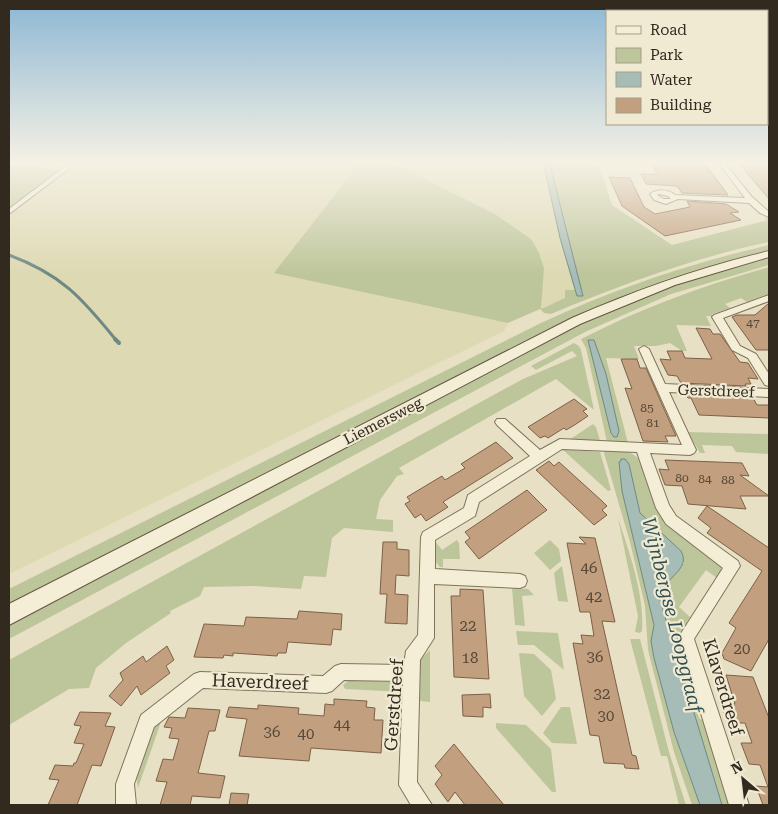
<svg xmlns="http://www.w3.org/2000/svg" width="778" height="814" viewBox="0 0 778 814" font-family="'Roboto Serif',serif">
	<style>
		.farmland { fill: #ddd9b3 }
		.green { fill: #bdc59a }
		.water { fill: #a6bcb7; stroke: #6e8984 }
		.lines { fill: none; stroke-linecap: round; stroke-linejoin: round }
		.stream-far1 { stroke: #6e8984; stroke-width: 3 }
		.stream { stroke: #6e8984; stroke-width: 4 }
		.building { fill: #c2a07f; stroke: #7d6046 }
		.street-casing { stroke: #81735d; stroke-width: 2 }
		.secondary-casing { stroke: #635440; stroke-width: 2 }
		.street { fill: #f4eed7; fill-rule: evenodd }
		.secondary { fill: #f4eed7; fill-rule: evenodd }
		.labels { text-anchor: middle; stroke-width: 4.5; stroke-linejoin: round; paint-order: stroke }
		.number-label { font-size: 12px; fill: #574837 }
		.street-label { font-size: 15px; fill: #332a1f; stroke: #f1ead3 }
		.near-number-label { font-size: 15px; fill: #574837 }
		.near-street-label { font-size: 18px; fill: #332a1f; stroke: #f1ead3 }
		.near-water-label { font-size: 19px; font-style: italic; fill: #305051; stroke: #f1ead3 }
	</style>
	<rect width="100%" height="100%" fill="#e8e0c4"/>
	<g class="farmland">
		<path d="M9,161H72L60,170L9,164Z"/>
		<path d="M77,161H361L275,273L508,323L504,331L9,574V213L58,179Z"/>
		<path d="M389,161H543L560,238L575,290H565L566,298L540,309L544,268L531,239L495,214Z"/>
	</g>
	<g class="green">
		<path d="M361,161H389L495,214L531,239L539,253L544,268L541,309L565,298V290H575L577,296H583L549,161H598L612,205L672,245L768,220L764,218H769V242C693,258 623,284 551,314L544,313L540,309L508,323L274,273Z"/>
		<path d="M9,164L60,170L9,210Z"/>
		<path d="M769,245V250C704,265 642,286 581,314L9,603V589L541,323C614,289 691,263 769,245Z"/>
		<path d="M769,257V265L671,294L585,332L9,639V624L583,322L670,286Z"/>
		<path d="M769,267V294L747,302L741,298L725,304L730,308L712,314V316H706L711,326L676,325L687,351H682L670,343L656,346H634L639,359L606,358L628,443L607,442L586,348L581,339C641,308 704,285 769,267Z"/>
		<path d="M574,343L579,346L581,350L594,410L556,379L399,468L404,474L397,476L380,500L376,519L393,520V532L344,528L332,538L326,577L304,576L301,589L254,586L204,587L200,596L170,611L171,613L126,643L96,668L89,688L69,689L9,725V660L523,379L577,356L572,351L536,370L531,366Z"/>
		<path d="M593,424L596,427L601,444L569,440Z"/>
		<path d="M688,432L769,434V454L736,452L732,446L702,445L705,453H700Z"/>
		<path d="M562,449L600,452L611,490L608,491Z"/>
		<path d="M605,450L628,451L638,458L657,507L721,563V573L717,578L706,570L679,607L690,617L678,636L698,699L695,703L699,718L705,722L731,805H722L659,597L660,590L684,563L640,513L629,464L621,461L619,462L622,491L654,625L651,641L654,658L674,732L700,805H692L674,752L648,650L645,606L630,542L604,453Z"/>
		<path d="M618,518C629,551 645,596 642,631L640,633L635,632L638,616Z"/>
		<path d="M457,540L459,543L460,559H443V567H440L434,560L433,544L435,541L442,550Z"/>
		<path d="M550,540L559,549L561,561L550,570L534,553Z"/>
		<path d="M562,566L568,602L558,601L554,573Z"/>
		<path d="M512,588L528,589L534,595L522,596L525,626L515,625Z"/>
		<path d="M516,631L558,633L564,670L534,645H518Z"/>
		<path d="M630,639H640L669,752L686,805H679L667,756H661Z"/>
		<path d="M430,650V702L420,701V660Z"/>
		<path d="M519,653L534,654L551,670L556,699L542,716L524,696Z"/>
		<path d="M350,680L398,682L403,686L404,692L345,689L343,685Z"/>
		<path d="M561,707H570L577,744L552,743L543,733Z"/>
		<path d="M162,719L138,788L136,776L154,724Z"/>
		<path d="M496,723L526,725L551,749L556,792H552L496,728Z"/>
	</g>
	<g class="water">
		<path d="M543,161H549L583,296H577L560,238Z"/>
		<path d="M588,340H594L606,374L619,431L617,437H614L611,433Z"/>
		<path d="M621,459H625L629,464L640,513L681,551C692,570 662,579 659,597L722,805H700L674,732L654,658L651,641L654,625L622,491L619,462L621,461Z"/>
	</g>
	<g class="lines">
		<path class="stream-far1" d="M9,255C61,274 82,298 116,340"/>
		<path class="stream" d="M115,339L119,343"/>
	</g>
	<g class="building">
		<path d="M650,161H703L728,195L682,193L677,186L646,184L641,174H657Z"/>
		<path d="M737,161H769V199L747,173Z"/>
		<path d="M609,177L630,178L644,207L655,214L690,207L687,201L726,204L739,212L730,213L741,220L665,236L622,206Z"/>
		<path d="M769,303V350H756L732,317L737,315H755Z"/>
		<path d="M696,328L710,329L713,334H720L740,362L748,363L758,379L748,378L751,384H745L746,386L681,383L677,376L668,375L660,359L671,360L667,351H682L685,358L712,359Z"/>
		<path d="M621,359H637L640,368H646L676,436H665L668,442L643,441L625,388L632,389Z"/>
		<path d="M686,395L753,398L757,405H769V418L699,415L691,398H688Z"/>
		<path d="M574,399L587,409L583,411L588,416L573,426L566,430L564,428L548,438L545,436L540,438L528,427Z"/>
		<path d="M496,442L513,458L443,502L448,507L426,521L421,514L415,518L405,504L410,501L407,497L442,476L445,480L465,468L461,464Z"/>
		<path d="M665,460L742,463L749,476L740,475L769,496H740L746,509L688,504L682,486L665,485L659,469L669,470Z"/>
		<path d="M549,461L554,466L559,462L602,501L607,506L602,510L607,515L594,525L536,470Z"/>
		<path d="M527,490L547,510L479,559L465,542L470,538L465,532Z"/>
		<path d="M707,506L769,548V639L751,671L724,659L722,653L736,628L729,623L762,571L707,533L711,528L698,518Z"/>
		<path d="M579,537L595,538L615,622L602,621L632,755L636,756L639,769L625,768L624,764L604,763L599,736L590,735L573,643L583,644L581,635L594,636L590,612H580L567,543L586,544Z"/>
		<path d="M383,542H397V549L409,550V576L396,575L395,594L408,595L407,624L385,623L387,594H380Z"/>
		<path d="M460,589L483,590L489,679L454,677L451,596H460Z"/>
		<path d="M299,611L342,614L341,630L333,629L331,645L288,642L286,653H278L277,656L233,653V656L224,655L223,658L194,657L204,624L244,626L246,617L297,619Z"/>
		<path d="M167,646L174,660L166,666L170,673L141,695L137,686L121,706L109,696L123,680L120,673L143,656L146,662Z"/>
		<path d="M726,675L753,677L769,718V805H763L756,786L768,787L760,765L749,764L741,743H752L745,723H734L731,713L723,712L720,703L735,704Z"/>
		<path d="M490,694L491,708L483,707V717L463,716L462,695Z"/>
		<path d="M334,699L367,701L366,707L375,708L374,720H383L381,753L311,748L309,761L239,756L247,719L226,717L229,707L258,709V705L299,708L298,714L324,716L325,704L334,705Z"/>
		<path d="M188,708L220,710L215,731H209L198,773L225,776L220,798L192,796L190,805H160L167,782L156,781L163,759L173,760L179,739L169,738L172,728L164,727L169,717L185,718Z"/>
		<path d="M80,712L111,713L105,726L115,727L101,766L92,765L77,805H48L59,780L49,779L55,765L73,766L74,763H76L84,744L74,743L81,726L74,725Z"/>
		<path d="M454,744L481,777L504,805H465L455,792L448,802L435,784L442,775L435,766Z"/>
		<path d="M231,793L249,794L247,805H229Z"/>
	</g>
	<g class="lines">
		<defs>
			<g id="street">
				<path d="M72,161H79L9,214V209Z"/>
				<path d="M717,161H723L752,197L769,212V217L760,213L749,203L678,199L666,204L654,200L650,194C657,189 668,189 675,195L745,198ZM659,194L668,196L671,199H664L657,195Z"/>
				<path d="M769,295V301L723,318L740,346L756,354L769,374V386L765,385L748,358L732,350L712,317L714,315Z"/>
				<path d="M644,346L649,349L665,384L769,389V397L669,392L696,450L694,453L690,455L650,453L669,505L676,516L738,561L740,566L694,639L749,805H729L678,638L723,568L666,524L656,508L637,452L562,449L479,502L475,516L435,540V569L520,574L525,576L527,581L525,586L520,588L434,584V638L420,660L417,782L432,805H411L399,785L403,681L344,680L332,691L326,693L203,688L154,727L134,784L136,805H116V784L141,715L194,674L200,672L323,676L335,666L341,664L404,665L406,651L418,635L421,537L423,532L464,508L468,495L530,456L497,425L495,422L497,419H505L540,450L560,439L682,445L639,349Z"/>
			</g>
			<path id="secondary" d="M769,251V257L675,285L580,324L9,625V604L572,318C636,290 701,267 769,251Z"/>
		</defs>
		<use href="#street" class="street-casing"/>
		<use href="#secondary" class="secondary-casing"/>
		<use href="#street" class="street"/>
		<use href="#secondary" class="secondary"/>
	</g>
	<linearGradient id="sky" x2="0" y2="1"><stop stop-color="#8db7d4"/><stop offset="0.59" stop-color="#f5f1e4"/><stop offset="1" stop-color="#f5f1e4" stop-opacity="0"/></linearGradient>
	<rect width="778" height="275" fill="url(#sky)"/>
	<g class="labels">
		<g class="number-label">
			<text x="753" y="327">47</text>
			<text x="647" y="412">85</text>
			<text x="653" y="427">81</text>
			<text x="682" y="482">80</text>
			<text x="705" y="483">84</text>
			<text x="728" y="484">88</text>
		</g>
		<g class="street-label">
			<text transform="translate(716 391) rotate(2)" y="5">Gerstdreef</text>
			<text transform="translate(383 421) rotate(-27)" y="5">Liemersweg</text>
		</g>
		<g class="near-number-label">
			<text x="589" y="573">46</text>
			<text x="594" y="602">42</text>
			<text x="468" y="631">22</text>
			<text x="742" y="654">20</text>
			<text x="595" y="662">36</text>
			<text x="470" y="663">18</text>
			<text x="602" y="699">32</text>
			<text x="606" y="721">30</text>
			<text x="342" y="730">44</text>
			<text x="272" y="737">36</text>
			<text x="306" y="739">40</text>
		</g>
		<g class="near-street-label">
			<text transform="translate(260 682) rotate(2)" y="6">Haverdreef</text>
			<text transform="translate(723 687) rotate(73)" y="6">Klaverdreef</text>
			<text transform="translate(394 705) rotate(-86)" y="6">Gerstdreef</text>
		</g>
		<g class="near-water-label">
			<text transform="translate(673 615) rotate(76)" y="7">Wijnbergse Loopgraaf</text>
		</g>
	</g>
	<rect width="778" height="814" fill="none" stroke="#332a1f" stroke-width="20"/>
	<rect x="606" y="10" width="162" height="115" fill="#f1ead3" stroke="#a59d8b"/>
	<rect x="616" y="26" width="25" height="8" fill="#f4eed7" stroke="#a59d8b"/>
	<text x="650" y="35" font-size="15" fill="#332a1f">Road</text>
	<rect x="616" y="48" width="25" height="15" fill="#bdc59a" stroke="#a59d8b"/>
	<text x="650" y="60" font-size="15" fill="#332a1f">Park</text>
	<rect x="616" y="72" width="25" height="15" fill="#a6bcb7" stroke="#a59d8b"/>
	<text x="650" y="85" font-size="15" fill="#332a1f">Water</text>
	<rect x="616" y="98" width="25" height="15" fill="#c2a07f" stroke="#a59d8b"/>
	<text x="650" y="110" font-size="15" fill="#332a1f">Building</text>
	<g transform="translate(743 779) rotate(332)" stroke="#f1ead3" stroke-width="4" paint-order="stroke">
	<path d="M0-4L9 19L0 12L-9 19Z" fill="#332a1f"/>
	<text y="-8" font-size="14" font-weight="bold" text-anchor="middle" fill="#332a1f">N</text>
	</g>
</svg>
